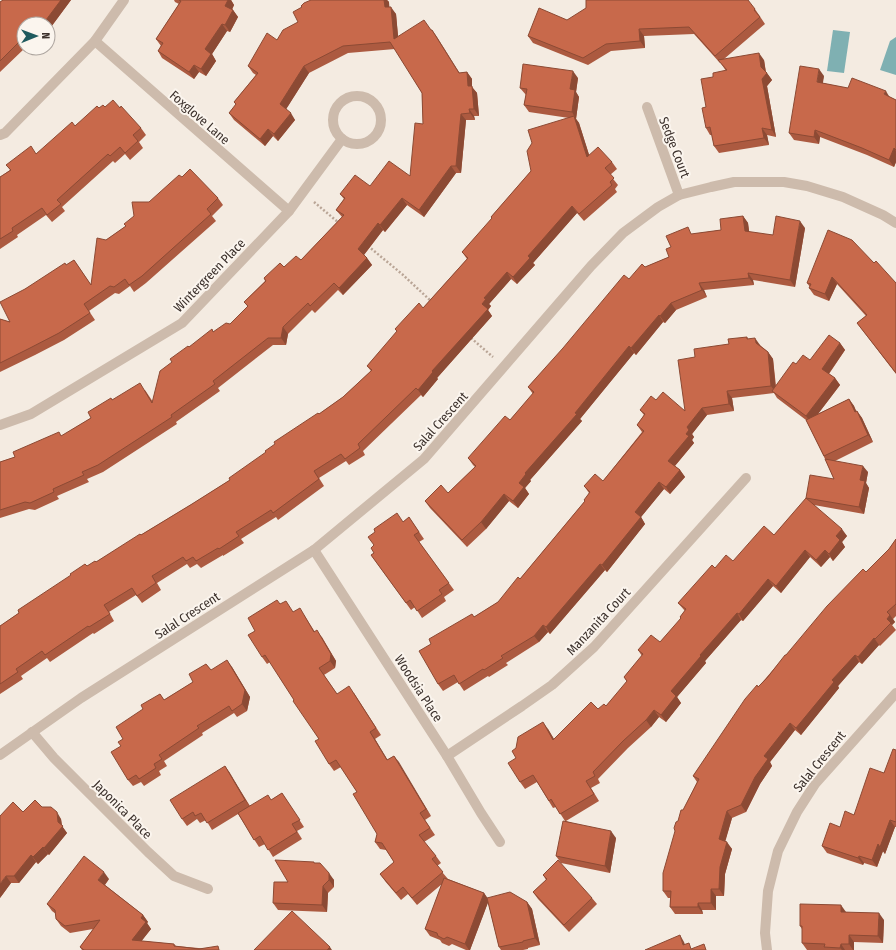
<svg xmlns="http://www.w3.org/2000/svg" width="896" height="950" viewBox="0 0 896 950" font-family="'Fira Sans Condensed',sans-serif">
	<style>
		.water { fill: #7fb0b2 }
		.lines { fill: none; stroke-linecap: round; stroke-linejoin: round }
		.path { stroke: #b9a596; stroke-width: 2.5; stroke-dasharray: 2 2; stroke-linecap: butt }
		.minor { stroke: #cdbbac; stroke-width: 10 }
		.wall { fill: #ac5a40 }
		.shaded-wall { fill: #8c4a34 }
		.building { fill: #c8694b; stroke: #8c4a34 }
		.labels { text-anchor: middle; stroke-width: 4; stroke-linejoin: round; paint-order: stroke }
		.street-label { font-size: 13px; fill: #3b302b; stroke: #fbf5ee }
	</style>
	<rect width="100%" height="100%" fill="#f4ebe1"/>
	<g class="water">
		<path d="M833,30L850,32L844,73L827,71Z"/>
		<path d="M896,37V75L880,70L890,41Z"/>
	</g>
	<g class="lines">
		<g class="path">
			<path d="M314,202L339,223"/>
			<path d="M368,246L402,274L432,302"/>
			<path d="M471,338L493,357"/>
		</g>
		<g class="minor">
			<path d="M95,41L289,211"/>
			<circle cx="357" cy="120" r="24"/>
			<path d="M647,107L679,195"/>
			<path d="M0,135L5,133L95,41L124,0"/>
			<path d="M0,425L31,414L182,323L289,211L342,139"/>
			<path d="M314,550L447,756L481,813L500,842"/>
			<path d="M32,732L54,758L148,852L174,876L208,889"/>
			<path d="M0,755L81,698L314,550L424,459L591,266L623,233L658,207L679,195L711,187L734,182H784L807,186L843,197L883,215L896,223"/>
			<path d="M447,756L522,706L552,685L594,647L746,478"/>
			<path d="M767,950L765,933L768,891L778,851L797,812L815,784L896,693"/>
		</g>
	</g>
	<g class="wall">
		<path d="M3,0H71L51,27L48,25V24H24V48H25L0,72V2Z"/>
		<path d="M174,0H231L234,5L232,10H233L238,17L230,32L227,31L212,54L216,61L206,76L199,72L194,79L162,58L158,51L161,46L156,39L179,4L175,2Z"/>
		<path d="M311,0H387L389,2V7L396,14L398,37L432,30L459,73L467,72L472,79V87L477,93L479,116H474L475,120H466L461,173H456L424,217L407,205L385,232L383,230L364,255L367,258L372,265L343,295L338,290L315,313L312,310L288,334L286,345H273L218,388L220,391L176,422L177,424L103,472L87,479L89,482L57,496L59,499L35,510L29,509L0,518V462L15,457L62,436L91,418L112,400L145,390L153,402L172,362L189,347L213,332L230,324L248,307L244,302L265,281L264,278L284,267L301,260L342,217L336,210L344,199L340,194L410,176L423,124L422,93L395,49L348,53L309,73L286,109L295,120L278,141L273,136L265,146L234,120L229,113L236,105L234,102L256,75L253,73L248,66L277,40L298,22L302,7Z"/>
		<path d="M755,9L765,24L724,59L764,60L766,72L772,80L767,86L776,137L767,135L769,145L719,153L714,146L712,135H710L706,128V107L713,77L726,71L720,62V63L694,34L644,36L645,48L611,51L588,65L533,43L528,36L567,20Z"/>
		<path d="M824,76L822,83L890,97L896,100V162L894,167L867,155L820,137L819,144L794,140L789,133Z"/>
		<path d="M578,78L576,92L579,97L576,119L579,123L589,155L612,162L617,169L610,175L618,185L615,189L617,192L584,221L577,213L533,263L535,265L517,284L511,279L489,304L491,306L488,310L492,316L437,378L438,379L423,397L421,395L363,451L365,455L349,465L346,461L319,478L324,486L278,520L276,517L241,539L244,543L223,556V555L201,568L197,564L190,568L187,564L157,583L161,590L142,603L136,595L109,612L114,621L94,634L93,633L50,662L47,658L21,676L23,679L0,694V626L87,566L96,562L192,504L230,480L319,414L343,397L371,371L367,366L397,332L395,329L423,308L467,259L462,252L492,219L491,217L531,171L569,118L529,112L524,105L526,95L520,88Z"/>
		<path d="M105,107L141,128L146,135L139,142L143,148L130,160L125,154L115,163L113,161L62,207L65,211L52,222L46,215L17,235L18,237L0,249V177L10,170L6,165L36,154L99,108Z"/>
		<path d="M218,198L223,205L212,216L216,221L146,283L134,292L130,286L119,294L115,293L89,311L95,320L64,340L35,355L0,372V319L10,322L25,289L67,265L74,260L91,285L106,240L126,226L149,202Z"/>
		<path d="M743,216L748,223L749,232L773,235L805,228L795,287L753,280L754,285L704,290L707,297L676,310L665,323L663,322L636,355L634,353L580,419L582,421L530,480L531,481L525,488L529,494L518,508L509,501L486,529L467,547L430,508L425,501L448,493L475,467L473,465L468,458L510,420L533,394L528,387L629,279L645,267L669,257L671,247L693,234L721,230Z"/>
		<path d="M874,263L896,283V374L857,323L866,316L837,284L829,301L814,295L809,288L810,287L807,283Z"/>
		<path d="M747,337L748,339L760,345L761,346L768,352L773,359L776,386L796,364L810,360L840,343L845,350L829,374L835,378L840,385L818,414L849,399L854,406L856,412L857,411L862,418L873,442L835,461L868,472L866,483L869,488L864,514L814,505L847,536L842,542L845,547L833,561L830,557L821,567L810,557L781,593L773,586L743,621L741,620L705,661L706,663L677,697L681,703L666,722L659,717L651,727L628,748L598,779L600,783L591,788L599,801L566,821L616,838L610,873L561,863L556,856L565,821L556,807L553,808L537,782L525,789L520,782L516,758L548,729L554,739L598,709L606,706L627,682L624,677L642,656L638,650L660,642L681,619L680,617L685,611L678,603L715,568L733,561L774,535L806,499V498L834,479L825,459L806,420L777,398L774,393L732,398L734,411L707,415L692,434L694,437L692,440L694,443L675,466L680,470L685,477L670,494L664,489L641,517L645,524L607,572L605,570L550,634L548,632L539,642L506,663L508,665L489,677L488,676L464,691L458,682L443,691L438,684L474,617L498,602L520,579L585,501L589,493L584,486L603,481L642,432L637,425L644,415L640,410L656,400L685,411L695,357Z"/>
		<path d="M409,517L424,539L419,542L454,590L444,597L446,601L422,618L415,607L411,610L371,555L374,553L375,532L403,522Z"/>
		<path d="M896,539V616L893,619L895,622L892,625L896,630L880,646L879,645L862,664L859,662L838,686L839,688L801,735L795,730L770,762L772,766L760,784L746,812L732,818L725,841L732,849L725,874L724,896H716V910H702L703,914H675L670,907V898H668L663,891L678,821L697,782L693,776L758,687L786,655L866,572L889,549Z"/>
		<path d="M280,604L293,612L304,615L315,632L322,637L336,661L335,668L324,675L337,694L354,693L381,735L375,739L387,760L394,756L431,816L425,820L435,835L424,842L436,856L441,863L437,866L448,879L484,893L487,898L527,902L532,909L540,945L528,948V949L523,950H501L499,947L488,902L470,950H466L452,944L449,946L442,943L440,940L430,936L425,929L442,884L417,905L408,894L401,900L385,881L380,874L394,862L386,850L380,849L375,842L377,834L357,792L341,767L334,771L329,764L319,739L270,662L267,664L262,657Z"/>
		<path d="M206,664L211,670L232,667L250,697L247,711L237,717L234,713L202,733L203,735L164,761L167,766L159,771L161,775L144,786L141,782L133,786L128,780L121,746L123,739L143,709L160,694L164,700L193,682Z"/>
		<path d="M896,750V827H895L885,854L883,851L877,867L864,863L863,865L827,853L822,846L840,827L854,815L884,773Z"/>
		<path d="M225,766L250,806L271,800L282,793L304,827L297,831L302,839L273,857L265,844L259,847L238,814L212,830L206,820L200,823L197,819L187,826L182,819Z"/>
		<path d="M42,807L61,819L62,826L67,833L49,855L48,854L38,864L36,862L19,883H11L0,898L23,812Z"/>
		<path d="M314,863L334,880V887L328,893L327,912L278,910L273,903L288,882Z"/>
		<path d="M543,875L592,898L597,904L569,932L538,899L533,892L546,880Z"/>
		<path d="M109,879L105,885L143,915L148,922L147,923L151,929L141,941L174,944L176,946L221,950H82L80,947L93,929L70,933L61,926L56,919V914L52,911L47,904Z"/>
		<path d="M846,912L884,920L883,943L854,942V950H807L802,943V929L800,926Z"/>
	</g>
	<g class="shaded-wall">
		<path d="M61,0H71L51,27L46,20Z"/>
		<path d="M228,0H231L234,5L230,13L225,6Z"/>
		<path d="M384,0H387L389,2L390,14L385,7Z"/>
		<path d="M391,7L396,14L399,46L394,39Z"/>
		<path d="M233,10L238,17L230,32L225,25Z"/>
		<path d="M222,24L227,31L212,54L216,61L206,76L201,69L205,49Z"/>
		<path d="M639,29L644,36L645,48L640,41Z"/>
		<path d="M432,30L437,37L464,80L459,73Z"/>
		<path d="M759,53L764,60L766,74L767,73L772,80L767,86L776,137L772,130L762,79Z"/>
		<path d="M194,65L199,72L194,79L189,72Z"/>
		<path d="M304,66L309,73L285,111L280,104Z"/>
		<path d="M819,69L824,76L822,89L817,82Z"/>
		<path d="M573,71L578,78L576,92L579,97L576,119L572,112L570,89Z"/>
		<path d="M467,72L472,79V87L477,93L479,116L474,109L468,86Z"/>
		<path d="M886,91L890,98L884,94Z"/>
		<path d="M469,109L474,116L475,120L470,113Z"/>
		<path d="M291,113L295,120L278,141L274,134Z"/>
		<path d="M461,114L466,120L461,173L456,166Z"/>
		<path d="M574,116L579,123L592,164L587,157Z"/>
		<path d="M762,128L767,135L769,145L764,138Z"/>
		<path d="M268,129L273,136L265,146L260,139Z"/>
		<path d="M815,130L820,137L819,144L814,137Z"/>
		<path d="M894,148L896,151V162L894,167L889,160Z"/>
		<path d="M451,166L456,173L424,217L419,210Z"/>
		<path d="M402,198L407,205L385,232L380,225Z"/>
		<path d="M572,206L577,213L533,263L535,265L517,284L513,277L528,256Z"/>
		<path d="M743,216L748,223L750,238L745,231Z"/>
		<path d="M800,221L805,228L795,287L790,280Z"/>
		<path d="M378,223L383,230L363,256L358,249Z"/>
		<path d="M367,258L372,265L343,295L339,288Z"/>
		<path d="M507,272L511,279L489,304L491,306L488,310L492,316L437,378L438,379L423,397L418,390L482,304L484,298Z"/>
		<path d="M748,273L753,280L754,285L749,278Z"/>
		<path d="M832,277L837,284L829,301L825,294Z"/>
		<path d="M699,283L704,290L707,297L702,290Z"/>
		<path d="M671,303L676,310L665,323L660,316Z"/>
		<path d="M659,315L663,322L636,355L631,348Z"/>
		<path d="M283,327L288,334L286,345L281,338Z"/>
		<path d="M755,338L760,345L761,349L756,343Z"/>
		<path d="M840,343L845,350L827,376L822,369Z"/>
		<path d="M629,346L634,353L580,419L582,421L530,480L531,481L525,488L529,494L518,508L513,501L519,483L525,473L575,413Z"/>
		<path d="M768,352L773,359L776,393L771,386Z"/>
		<path d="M835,378L840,385L811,423L806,416Z"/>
		<path d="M727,391L732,398L734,411L729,404Z"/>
		<path d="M849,399L854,406L860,419L855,412Z"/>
		<path d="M702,408L707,415L692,434L694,437L692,440L694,443L673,468L668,461L686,434L687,427Z"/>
		<path d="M857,411L862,418L873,442L868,435Z"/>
		<path d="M863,466L868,472L866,483L869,488L864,514L859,507L860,480Z"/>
		<path d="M680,470L685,477L670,494L666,487Z"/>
		<path d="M659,482L664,489L641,517L645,524L607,572L602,565L635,512Z"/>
		<path d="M504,494L509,501L486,529L481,522Z"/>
		<path d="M842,529L847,536L842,542L845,547L833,561L829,554L836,536Z"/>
		<path d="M805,550L810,557L781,593L776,586Z"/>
		<path d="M825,550L830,557L821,567L816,560Z"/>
		<path d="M600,564L605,570L550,634L546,627Z"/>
		<path d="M768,579L773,586L743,621L739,614Z"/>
		<path d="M737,613L741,620L705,661L706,663L677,697L681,703L666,722L661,715L671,691L700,655Z"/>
		<path d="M890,615L895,622L892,625L887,619Z"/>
		<path d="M543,625L548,632L539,642L534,636Z"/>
		<path d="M317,630L336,661L335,668L330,661Z"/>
		<path d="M874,638L879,645L862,664L858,657Z"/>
		<path d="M855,655L859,662L838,686L839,688L801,735L796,728L832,680Z"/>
		<path d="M227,660L232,667L250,697L247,711L242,704Z"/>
		<path d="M654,710L659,717L651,727L646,720Z"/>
		<path d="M543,722L548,729L558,746L553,740Z"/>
		<path d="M790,723L795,730L770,762L772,766L760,784L746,812L741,805L764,756Z"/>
		<path d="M370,732L375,739L392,767L387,760Z"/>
		<path d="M394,756L399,762L431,816L426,809Z"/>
		<path d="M225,766L230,773L250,807L245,800Z"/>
		<path d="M727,811L732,818L724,846L719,839Z"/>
		<path d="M57,812L61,819L62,826L67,833L49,855L44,848L58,822Z"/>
		<path d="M890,820L895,827L885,854L880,847Z"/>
		<path d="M611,831L616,838L610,873L605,866Z"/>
		<path d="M727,842L732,849L725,874L724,896L719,889L720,867Z"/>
		<path d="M878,844L883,851L877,867L872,860Z"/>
		<path d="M43,847L48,854L38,864L33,857Z"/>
		<path d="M31,855L36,862L19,883L14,876Z"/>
		<path d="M859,856L864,863L863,865L858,858Z"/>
		<path d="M104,872L109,879L103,887L98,880Z"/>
		<path d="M329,873L334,880V887L329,880Z"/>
		<path d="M6,876L11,883L0,898V884Z"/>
		<path d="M323,886L328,893L327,912L322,905Z"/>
		<path d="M711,889L716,896V910L711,903Z"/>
		<path d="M484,893L489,900L470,950H469L465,944Z"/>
		<path d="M527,902L532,909L540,945L535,938Z"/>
		<path d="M698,903L702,910L703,914L698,907Z"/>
		<path d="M841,905L846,912H841Z"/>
		<path d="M879,913L884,920L883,943L878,936Z"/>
		<path d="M143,915L148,922L147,923L151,929L137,947L132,940L141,918Z"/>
		<path d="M680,935L684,942L687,950L683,945Z"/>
		<path d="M849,935L854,942V950H853L849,944Z"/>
		<path d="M841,944L845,950H842L840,948Z"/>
		<path d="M330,947L332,950H327Z"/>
	</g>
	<g class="building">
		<path d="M3,0H61L46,20L43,18L37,24H24V37L0,61V2Z"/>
		<path d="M179,0H228L225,6L233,10L225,25L222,24L205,49L211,54L201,69L194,65L189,72L158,51L163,43L156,39L181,1Z"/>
		<path d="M311,0H384L385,7H391L394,39L424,20L431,30H432L459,73L467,72L468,86H472L474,109H469L470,113L461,114L456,166H451L419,210L402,198L380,225L378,223L358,249L367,258L339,288L334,283L310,306L308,303L283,327L281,338H268L213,381L215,384L171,415L172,417L98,465L82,472L84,475L53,489L54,492L30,503L25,502L0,510V462L15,457L13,452L59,432L61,436L91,418L88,412L111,398L112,400L140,383L152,403L160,371L172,362L170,359L188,346L189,347L212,329L213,332L226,323L230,324L248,306L244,302L266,281L264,278L280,263L284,267L296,256L301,260L344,215L336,210L345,198L340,194L355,175L370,186L389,161L410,176L415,123L423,124L422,93L390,42L343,46L304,66L280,104L291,113L274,134L268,129L260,139L229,113L236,104L234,102L258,73L248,66L267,33L277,40L283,30L298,22L293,12L302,7L301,6L304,3Z"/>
		<path d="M586,0H748L755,9L754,10L760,17L715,56L689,27L639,29L640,41L606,44L583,58L528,36L539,8L567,20L586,8Z"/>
		<path d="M759,53L761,67L767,73L762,79L772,130L762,128L764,138L714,146L710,127L706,128L702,108L706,107L701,79L713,77V73L727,70L718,60Z"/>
		<path d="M523,64L573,71L570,89L575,90L572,112L524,105L527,89L520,88Z"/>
		<path d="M800,66L819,69L817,82L848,88L852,78L886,91L884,94L896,100V150L894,148L889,160L862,148L815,130L814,137L789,133Z"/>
		<path d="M113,100L120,108L121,106L141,128L133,135L138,141L125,153L120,147L110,156L108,154L57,200L61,204L47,215L42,208L12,228L13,231L0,239V177L11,170L6,165L31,146L36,154L72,122L75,126L97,106L99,108L103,105L105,107Z"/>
		<path d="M574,116L587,157L598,147L612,162L605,168L614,178L610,182L612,185L579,214L572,206L528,256L530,258L513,277L507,272L484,298L486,299L482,304L488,309L432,371L433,372L418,390L416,388L358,444L360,448L345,459L341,454L314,471L319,479L273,513L271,510L236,532L239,536L219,549L218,548L196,561L193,557L186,561L183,557L152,576L156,583L137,596L132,588L104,605L110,614L89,627L88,626L45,655L42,651L16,669L18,672L0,684V626L19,613L18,610L71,575L70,574L85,564L87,566L95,561L96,562L140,534L141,535L192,504L230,480L229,478L266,452L265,451L275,444L274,442L318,413L319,414L343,397L372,370L367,366L397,331L395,329L419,303L423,308L468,258L462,252L492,218L491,217L531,171L527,151L532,143L528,130Z"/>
		<path d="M190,169L218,198L207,209L211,214L142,276L129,285L125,279L114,287L110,286L84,304L90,313L59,333L30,348L0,363V319L10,322L0,302L25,289L65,263L66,265L74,260L91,285L97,238L106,240L126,226L124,224L134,216L132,202H149L179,175L182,177Z"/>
		<path d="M743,216L745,231L773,235L776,216L800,221L790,280L748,273L749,278L699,283L702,290L671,303L660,316L659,315L631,348L629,346L575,413L577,414L525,473L526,474L519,483L524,487L513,501L504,494L481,522L462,540L425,501L441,485L448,493L476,466L468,458L505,416L510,420L534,392L528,387L563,348L624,275L629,279L642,264L645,267L669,257L666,249L671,247L666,236L688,227L691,234L721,230L720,219Z"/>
		<path d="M828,230L852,240L874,263L876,261L896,283V373L857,323L867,315L832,277L825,294L809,288L811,284L807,283Z"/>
		<path d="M829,335L840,343L822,369L835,378L806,416L772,391L793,362L796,364L803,355L810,360Z"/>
		<path d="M747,337V339L755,338L756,343L768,352L771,386L727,391L729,404L702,408L687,427L689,430L686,434L689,436L668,461L680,470L666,487L659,482L635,512L641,517L602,565L600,564L546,627L543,625L534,636L501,656L503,658L484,670L483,669L459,684L454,675L438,684L419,651L431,644L429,639L472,614L474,617L498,602L518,577L520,579L585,501L584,500L590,492L584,486L595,474L603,481L644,431L637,425L645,414L640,410L651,396L656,400L663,392L685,411L678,360L695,357L694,349L729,344L728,339Z"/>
		<path d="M849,399L855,412L857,411L868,435L824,456L806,420Z"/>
		<path d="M825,459L863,466L860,480L865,481L859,507L806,498L810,475L834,479Z"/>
		<path d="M806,498L842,529L836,536L840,540L829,554L825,550L816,560L805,550L776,586L768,579L739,614L737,613L700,655L701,656L671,691L676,696L661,715L654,710L646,720L623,741L593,772L595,776L586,781L594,794L560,814L551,799L549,801L533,775L520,782L508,763L516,758L512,751L516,748L518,737L543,722L553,740L591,702L598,709L604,704L606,706L627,681L624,677L643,654L638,650L651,635L660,642L681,618L680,617L686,609L678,603L712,565L715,568L726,555L733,561L764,526L774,535Z"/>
		<path d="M397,513L403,522L409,517L419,532L414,535L449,583L439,590L442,594L417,611L410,600L406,603L371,555L374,553L371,548L374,545L368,537L375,532L374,529Z"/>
		<path d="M896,539V604L887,612L890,615L887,619L891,623L875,639L874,638L858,657L855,655L832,680L834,682L796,728L790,723L764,756L768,759L755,777L741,805L727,811L719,839L727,842L720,867L719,889H711V903H698V907H670L671,891H663V873L675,831L674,828L676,822L678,821L681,810H683L699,779L693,776L745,699L757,685L758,687L767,678L785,655H786L827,606L863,569L866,572L889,549Z"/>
		<path d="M277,600L280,604L286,601L293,612L300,608L314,632L317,630L331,654L330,661L319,668L337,694L349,686L376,728L370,732L387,760L394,756L426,809L420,813L430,828L419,835L436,856L432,859L443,872L412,898L403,887L396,893L380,874L394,862L382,843L375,842L377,834L353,794L357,792L336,760L329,764L315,741L319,739L293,701L294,700L265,655L262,657L248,635L255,631L248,618Z"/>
		<path d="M227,660L245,690L242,704L232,711L229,706L197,726L199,728L159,755L162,759L154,764L156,768L139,779L136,775L128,780L111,752L121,746L118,742L123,739L116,727L143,709L141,705L160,694L164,700L193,682L189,674L206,664L211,670Z"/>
		<path d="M893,749L896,750V822L890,820L880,847L878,844L872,860L859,856L858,858L822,846L830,823L840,827L845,811L854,815L870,768L884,773Z"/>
		<path d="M225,766L245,800L207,823L201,813L195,816L193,812L182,819L170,800Z"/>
		<path d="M282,793L300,820L292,824L297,832L268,850L260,836L254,840L238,813L268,795L271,800Z"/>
		<path d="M35,800L42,807H51L57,812L58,822L63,826L44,848L43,847L33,857L31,855L14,876H6L0,884V816L13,802L23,812Z"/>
		<path d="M563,821L611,831L605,866L556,856Z"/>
		<path d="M84,856L104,872L98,880L143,915L141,918L146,922L132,940L174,944V946L199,949L218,946L219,950H84L80,947L100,920L65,926L56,919L55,910L47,904Z"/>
		<path d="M275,860L314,862V863H320L329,873V880L323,886L322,905L273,903L274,882H288Z"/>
		<path d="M558,860L592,898L564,925L533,892L547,879L543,875Z"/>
		<path d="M444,878L484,893L465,944L447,937L444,939L438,936L437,933L425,929Z"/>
		<path d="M510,892L527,902L535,938L523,941V942L499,947L487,898Z"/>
		<path d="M800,904L841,905V912L879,913L878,936L849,935V944H841L840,948L824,947L825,944L802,943V926H800Z"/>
		<path d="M292,911L330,947L327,950H254Z"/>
		<path d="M680,935L683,945L689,943L691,949L704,944L706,950H645Z"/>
	</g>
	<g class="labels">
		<g class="street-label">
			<text transform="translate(200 117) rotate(41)" y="5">Foxglove Lane</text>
			<text transform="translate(675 147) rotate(69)" y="5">Sedge Court</text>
			<text transform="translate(209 275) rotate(-46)" y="5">Wintergreen Place</text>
			<text transform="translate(440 421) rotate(-48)" y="5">Salal Crescent</text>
			<text transform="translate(187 615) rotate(-33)" y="5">Salal Crescent</text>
			<text transform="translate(598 621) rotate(-47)" y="5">Manzanita Court</text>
			<text transform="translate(419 688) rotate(57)" y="5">Woodsia Place</text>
			<text transform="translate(819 761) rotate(-51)" y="5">Salal Crescent</text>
			<text transform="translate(123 809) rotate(45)" y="5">Japonica Place</text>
		</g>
	</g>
	<g transform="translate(36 36) rotate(89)"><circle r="19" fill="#fbf5ee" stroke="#aea6a0"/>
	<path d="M0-3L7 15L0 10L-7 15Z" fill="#1f5a5e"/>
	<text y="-6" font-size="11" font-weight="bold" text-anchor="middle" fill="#3b302b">N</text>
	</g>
</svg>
